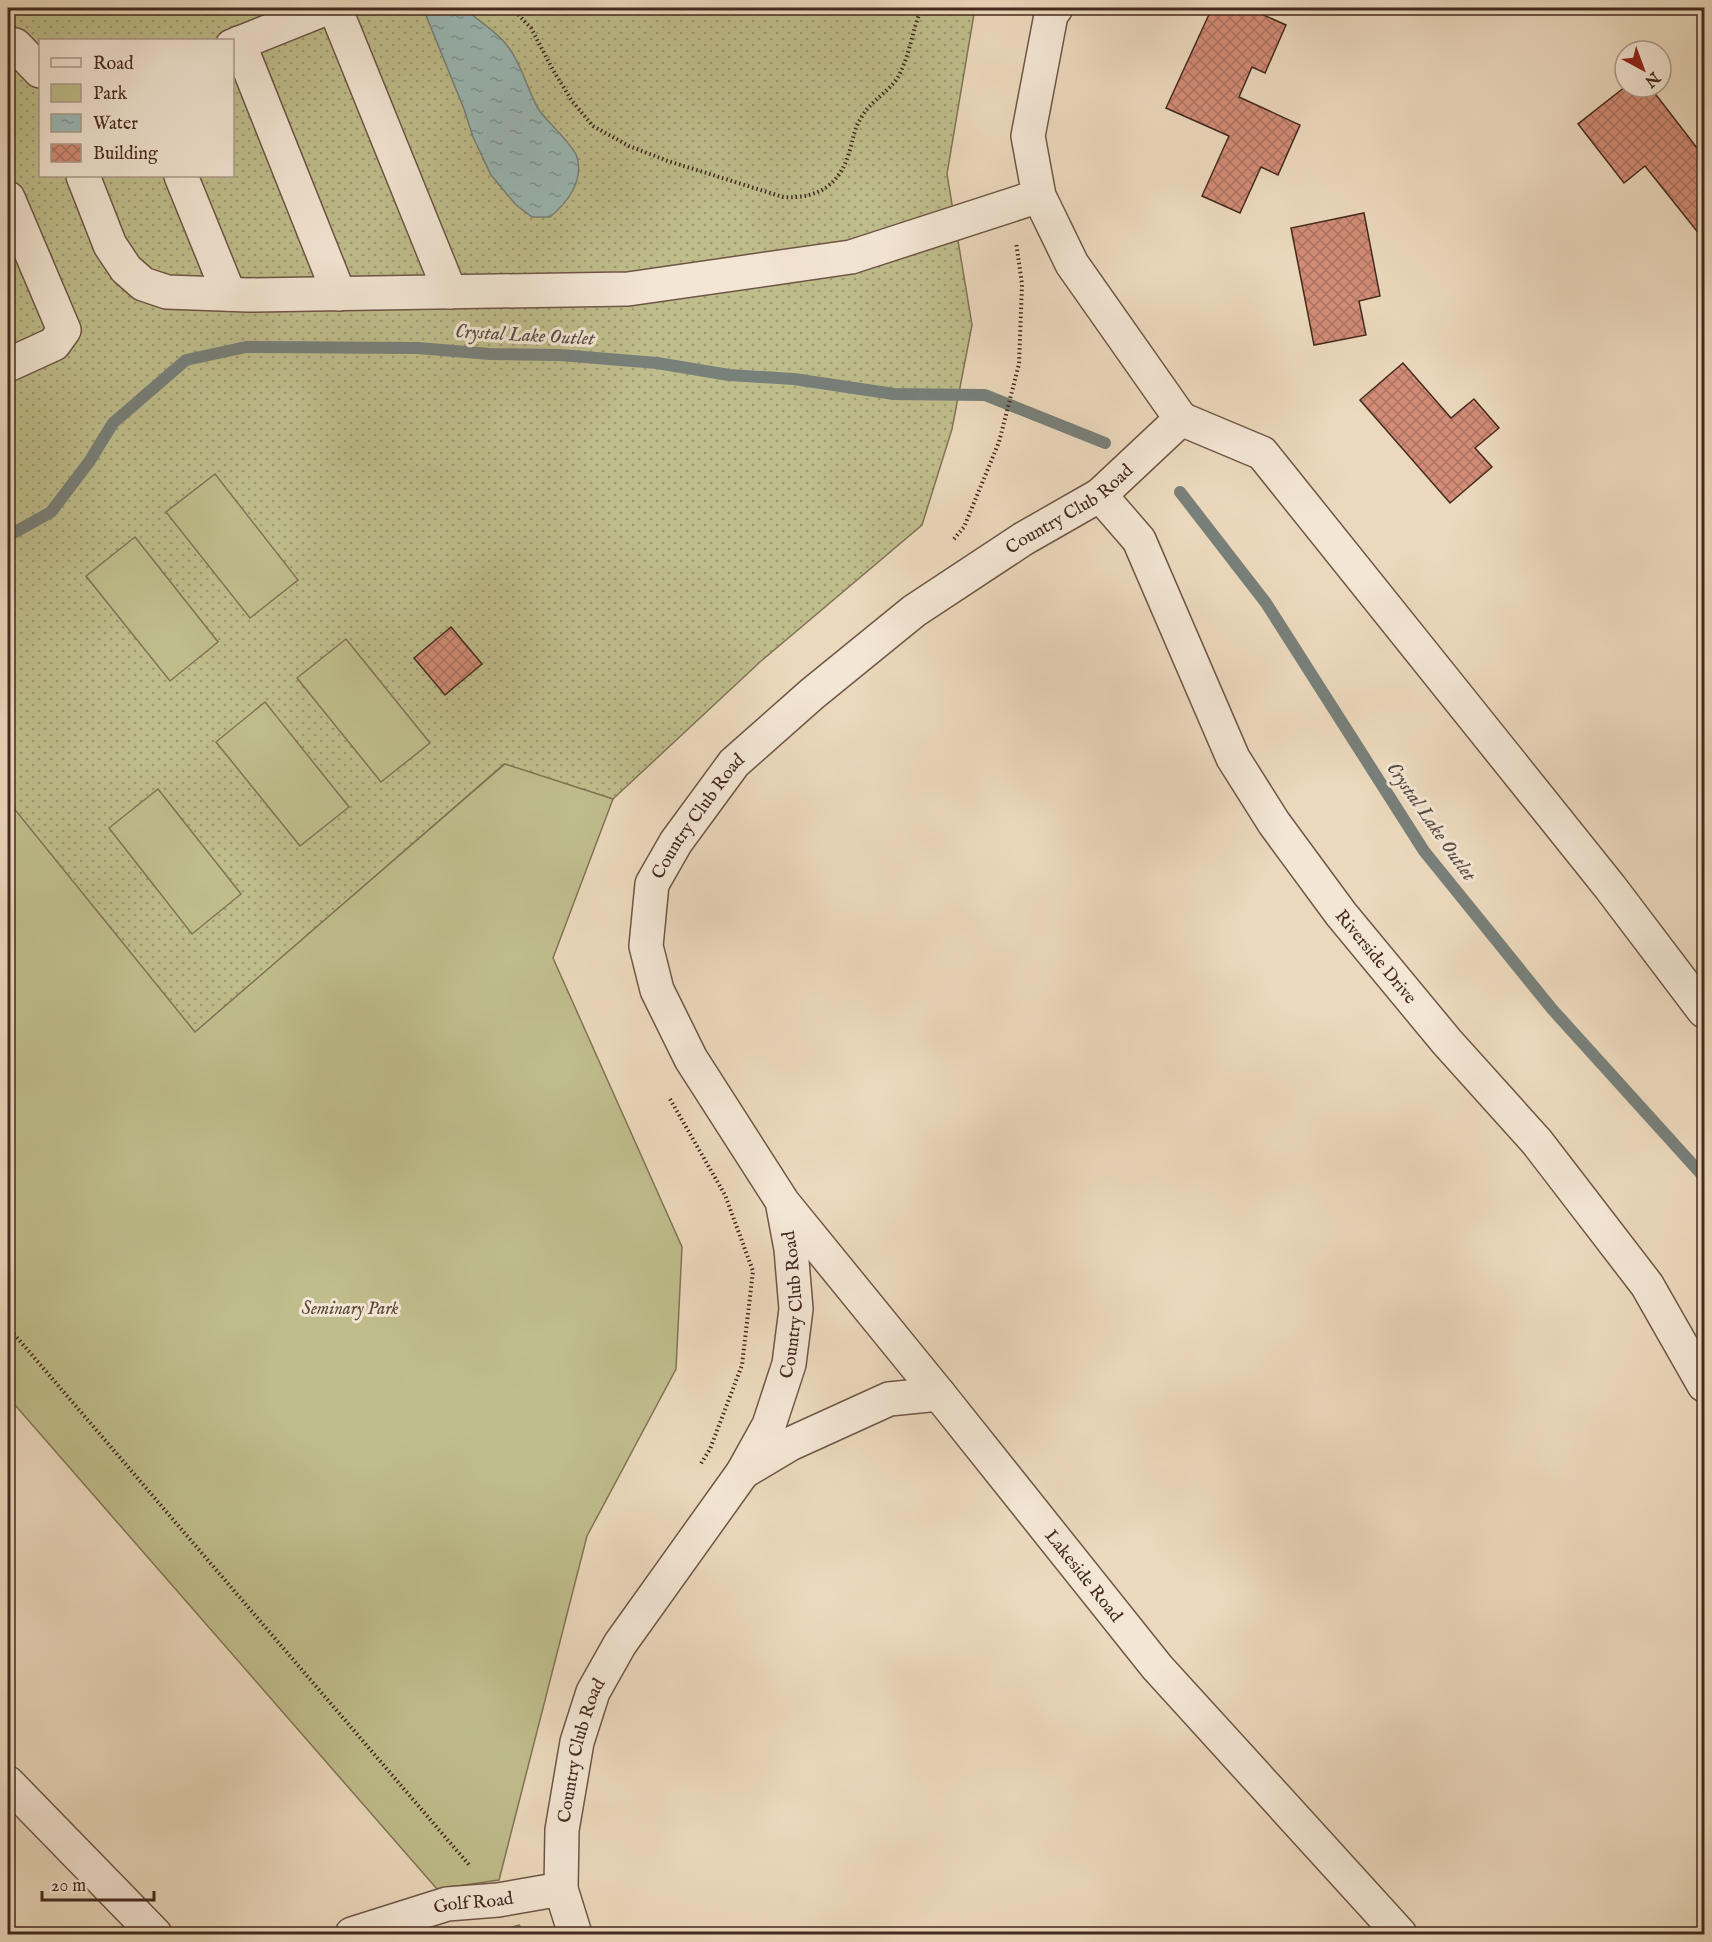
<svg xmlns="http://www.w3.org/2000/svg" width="1712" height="1942" viewBox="0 0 1712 1942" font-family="'IM FELL English',serif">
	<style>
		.grass { fill: url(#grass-dots); stroke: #827456; stroke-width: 1.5; fill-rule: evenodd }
		.park { fill: #bfbd8c; stroke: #827456; stroke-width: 1.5 }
		.water { fill: url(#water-ripples); stroke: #78807a; stroke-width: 1.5 }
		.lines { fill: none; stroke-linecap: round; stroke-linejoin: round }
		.stream { stroke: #78807a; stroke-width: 12 }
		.building { fill: url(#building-cross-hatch); stroke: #452a1f; stroke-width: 1.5 }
		.minor-casing { stroke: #6f5646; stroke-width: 36 }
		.path { stroke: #452a1f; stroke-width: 4; stroke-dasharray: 1.5 3; stroke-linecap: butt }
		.minor { stroke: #f3e6d4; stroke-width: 33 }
		.labels { text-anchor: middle; stroke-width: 6; stroke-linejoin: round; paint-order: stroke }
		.street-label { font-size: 18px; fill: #452a1f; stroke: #f3e6d4 }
		.park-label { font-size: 18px; font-style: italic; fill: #5d4735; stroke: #f3e6d4 }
		.water-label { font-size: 20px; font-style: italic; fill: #5a4e45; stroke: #f3e6d4 }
	</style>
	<defs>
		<pattern id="grass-dots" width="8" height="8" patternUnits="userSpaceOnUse" patternTransform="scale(1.5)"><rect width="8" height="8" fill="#bfbd8c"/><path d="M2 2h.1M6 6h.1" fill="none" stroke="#9d9a72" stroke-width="1.8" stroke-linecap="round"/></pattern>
		<pattern id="water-ripples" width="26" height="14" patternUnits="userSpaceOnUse" patternTransform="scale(1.5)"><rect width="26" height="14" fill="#9ab9b7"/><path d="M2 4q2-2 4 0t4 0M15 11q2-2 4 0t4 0" fill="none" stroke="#7f9794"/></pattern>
		<pattern id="building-cross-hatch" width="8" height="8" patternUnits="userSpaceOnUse" patternTransform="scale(1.5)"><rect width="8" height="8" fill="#d28c77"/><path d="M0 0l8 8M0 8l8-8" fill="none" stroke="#ac7361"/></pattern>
	</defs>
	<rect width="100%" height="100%" fill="#ecd9bd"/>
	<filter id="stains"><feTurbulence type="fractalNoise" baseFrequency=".00333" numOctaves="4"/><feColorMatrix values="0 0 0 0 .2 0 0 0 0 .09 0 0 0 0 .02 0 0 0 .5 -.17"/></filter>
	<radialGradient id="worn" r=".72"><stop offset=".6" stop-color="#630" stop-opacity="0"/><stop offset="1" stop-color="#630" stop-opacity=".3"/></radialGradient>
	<path class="grass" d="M8,8H975L947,174L972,325L952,429L922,525L760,662L613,799L504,764L195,1033L10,804L8,793ZM40,40H232V176H40Z"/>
	<g class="park">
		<path d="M215,474L298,580L250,618L166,512Z"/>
		<path d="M135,537L218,642L170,681L86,576Z"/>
		<path d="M346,639L430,743L381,782L297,678Z"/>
		<path d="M265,702L349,807L300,846L216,742Z"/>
		<path d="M505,764L613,799L553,958L682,1247L676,1369L587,1536L499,1880L437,1889L8,1397V801L195,1032Z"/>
		<path d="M158,789L241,894L192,934L109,828Z"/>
		<path d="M519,1925L526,1934H488Z"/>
	</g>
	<path class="water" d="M423,8H465C478,22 498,31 509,48C523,67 527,90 539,110C548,123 573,144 577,157C584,181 567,203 550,217H532L516,205L491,175L473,137L464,109Z"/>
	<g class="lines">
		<g class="stream">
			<path d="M1180,492L1266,603L1424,851L1552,1009L1704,1177"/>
			<path d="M8,536L51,512L89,462L113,423L186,360L246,347L418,348L490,354L560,355L657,363L729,375L794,379L894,394L985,395L1105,443"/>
		</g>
	</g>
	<g class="building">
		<path d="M1212,8H1248L1286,25L1265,73L1252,67L1239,97L1300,125L1278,175L1261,167L1240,213L1202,196L1229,136L1166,108Z"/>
		<path d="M1625,87H1650L1704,157V232L1700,235L1645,166L1624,183L1578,124Z"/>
		<path d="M1364,213L1380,296L1359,301L1366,335L1314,345L1291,228Z"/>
		<path d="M1403,363L1451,418L1474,399L1499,428L1475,448L1492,467L1450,503L1360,400Z"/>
		<path d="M451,627L482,664L445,695L414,658Z"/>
	</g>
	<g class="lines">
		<defs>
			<g id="minor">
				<path d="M335,8L450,292"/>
				<path d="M1056,8L1051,15L1028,136L1039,196L1072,264L1181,419"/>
				<path d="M8,43L15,45L40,71"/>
				<path d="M239,43L339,294"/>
				<path d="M232,46L327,8"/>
				<path d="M83,176L110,245L126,269L143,284L167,292L248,295L628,289L851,257L1039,196"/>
				<path d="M181,176L229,294"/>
				<path d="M8,198L64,330L54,344L8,365"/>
				<path d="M1181,419L1262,453L1610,887L1704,1011"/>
				<path id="s1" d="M1100,495L1139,540L1233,758L1274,823L1341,914L1447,1042L1537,1142L1647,1285L1704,1385"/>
				<path id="s2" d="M785,1205L939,1394L1157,1667L1400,1934"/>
				<path d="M743,1472L790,1444L889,1399L939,1394"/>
				<path d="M8,1783L155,1934"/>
				<path id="s3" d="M352,1934L447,1904L498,1900L561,1889"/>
				<path id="s4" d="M575,1934L561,1889L562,1830L577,1742L593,1692L620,1644L743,1472L769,1425L789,1364L796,1309L791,1249L782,1201L691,1059L657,990L646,946L652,884L676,842L734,763L812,694L914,611L1023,539L1100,495L1181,419"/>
			</g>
		</defs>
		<use href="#minor" class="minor-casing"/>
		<g class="path">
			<path d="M512,8L531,28L553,70L572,101L593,126L629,146L668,161L783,197C817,199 839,186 849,153C853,140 854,129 861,118C870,101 888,93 898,77C910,56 912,29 922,8"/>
			<path d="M954,539L964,527L999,442L1019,364L1022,284L1016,242"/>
			<path d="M670,1099L725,1195L753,1271L742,1365L710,1449L700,1465"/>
			<path d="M8,1327L470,1866"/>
		</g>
		<use href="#minor" class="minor"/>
	</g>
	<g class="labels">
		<g class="street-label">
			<text dy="6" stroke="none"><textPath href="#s4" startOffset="1718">Country Club Road</textPath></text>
			<text dy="6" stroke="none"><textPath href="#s4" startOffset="1232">Country Club Road</textPath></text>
			<text dy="6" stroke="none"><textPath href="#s1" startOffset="542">Riverside Drive</textPath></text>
			<text dy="6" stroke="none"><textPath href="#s4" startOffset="692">Country Club Road</textPath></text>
			<text dy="6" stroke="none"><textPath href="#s2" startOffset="476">Lakeside Road</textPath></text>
			<text dy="6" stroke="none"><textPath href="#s4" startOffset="188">Country Club Road</textPath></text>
			<text dy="6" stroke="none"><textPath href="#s3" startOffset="126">Golf Road</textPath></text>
		</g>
		<g class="park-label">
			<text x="350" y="1314">Seminary Park</text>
		</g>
		<g class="water-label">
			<text transform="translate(525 334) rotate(3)" y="7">Crystal Lake Outlet</text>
			<text transform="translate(1432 821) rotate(55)" y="7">Crystal Lake Outlet</text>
		</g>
	</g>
	<rect width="1712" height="1942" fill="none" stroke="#ecd9bd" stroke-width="30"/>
	<rect x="9" y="9" width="1694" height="1924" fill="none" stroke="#452a1f" stroke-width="3"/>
	<rect x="15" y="15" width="1682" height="1912" fill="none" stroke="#452a1f" stroke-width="1.5"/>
	<rect x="39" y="39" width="195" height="138" fill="#f3e6d4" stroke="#ad9b8c" stroke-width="1.5"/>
	<rect x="51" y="58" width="30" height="9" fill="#f3e6d4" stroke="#ad9b8c" stroke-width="1.5"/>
	<text x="93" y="69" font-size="18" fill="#452a1f">Road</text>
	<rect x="51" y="84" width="30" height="18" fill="#bfbd8c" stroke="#ad9b8c" stroke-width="1.5"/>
	<text x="93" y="99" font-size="18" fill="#452a1f">Park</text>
	<rect x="51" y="114" width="30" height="18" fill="url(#water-ripples)" stroke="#ad9b8c" stroke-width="1.5"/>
	<text x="93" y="129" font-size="18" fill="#452a1f">Water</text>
	<rect x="51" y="144" width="30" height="18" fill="url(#building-cross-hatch)" stroke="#ad9b8c" stroke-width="1.5"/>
	<text x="93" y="159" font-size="18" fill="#452a1f">Building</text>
	<g transform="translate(1643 69) rotate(139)"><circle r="28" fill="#f3e6d4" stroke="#ad9b8c" stroke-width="1.5"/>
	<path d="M0-4.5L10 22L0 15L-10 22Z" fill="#8f2418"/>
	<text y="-9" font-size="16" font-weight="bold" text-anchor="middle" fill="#452a1f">N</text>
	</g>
	<path d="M42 1891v9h112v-9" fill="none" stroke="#452a1f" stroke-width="3"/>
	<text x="51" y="1891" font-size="18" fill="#452a1f" stroke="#f3e6d4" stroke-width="4.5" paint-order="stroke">20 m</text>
	<rect width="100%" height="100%" filter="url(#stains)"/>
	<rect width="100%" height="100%" fill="url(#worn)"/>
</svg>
